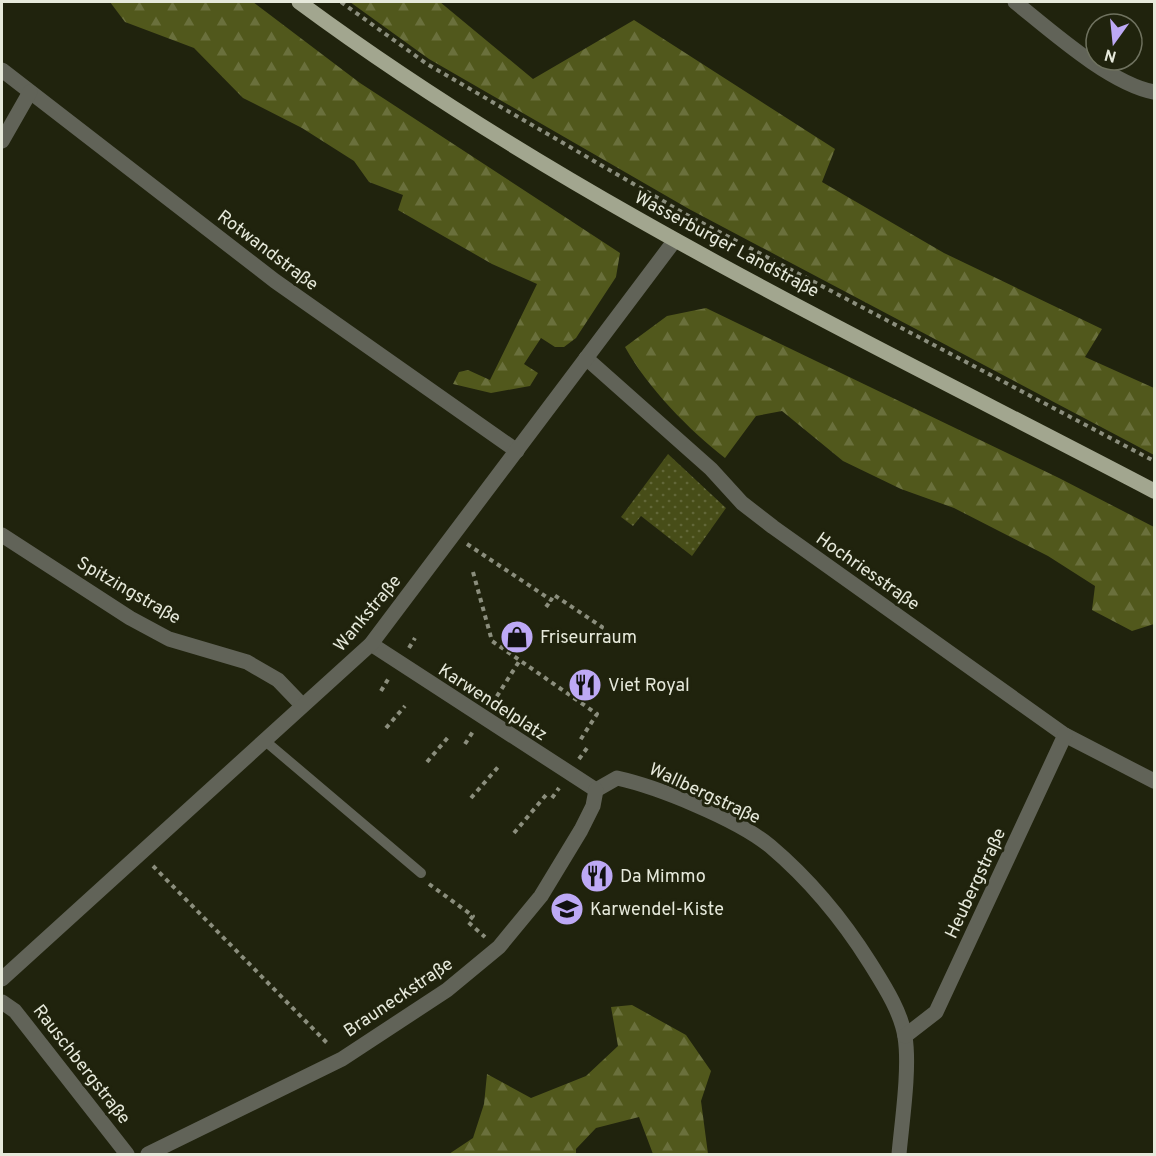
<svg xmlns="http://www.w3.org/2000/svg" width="1156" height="1156" viewBox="0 0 1156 1156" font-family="Overpass,sans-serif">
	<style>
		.grass { fill: url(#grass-dots) }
		.forest { fill: url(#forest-firs) }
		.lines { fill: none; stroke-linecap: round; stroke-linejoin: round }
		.path { stroke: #8b8e7d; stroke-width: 4; stroke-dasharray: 4.5 4.5; stroke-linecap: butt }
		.lane { stroke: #616358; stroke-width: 10 }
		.street { stroke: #616358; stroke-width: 15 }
		.primary { stroke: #a2a68f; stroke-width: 15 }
		.labels { text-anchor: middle; stroke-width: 6; stroke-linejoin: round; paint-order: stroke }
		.street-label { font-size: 18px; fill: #e6e9db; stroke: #20230d }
		.poi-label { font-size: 18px; fill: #e6e9db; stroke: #20230d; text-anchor: start }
	</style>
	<defs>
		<pattern id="grass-dots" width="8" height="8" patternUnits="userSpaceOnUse" patternTransform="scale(1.5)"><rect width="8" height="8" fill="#474d18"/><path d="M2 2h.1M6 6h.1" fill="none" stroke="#626739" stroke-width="1.8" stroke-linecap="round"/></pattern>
		<pattern id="forest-firs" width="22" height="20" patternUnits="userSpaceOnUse" patternTransform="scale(1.5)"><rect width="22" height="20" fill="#51581c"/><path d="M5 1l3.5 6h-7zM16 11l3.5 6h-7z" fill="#6a703c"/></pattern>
	</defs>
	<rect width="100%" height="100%" fill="#20230d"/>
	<path class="grass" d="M668,454L726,508L692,556L641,516L633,526L621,517Z"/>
	<g class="forest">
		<path d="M110,2H253L360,83L620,253L616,277L576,338L564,347H555L541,338L524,364L538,373L530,386L491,393L453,384L459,372L468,370L490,380L537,284L492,264L398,210L403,195L369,182L354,161L302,128L243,98L194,48L125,22Z"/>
		<path d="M350,2H440L533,79L634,20L835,149L822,182L944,253L1102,329L1085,357L1154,388V455L689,209L429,59Z"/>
		<path d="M706,308L1059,478L1154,527V624L1132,631L1092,610L1095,586L1048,556L954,508L901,489L843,461L782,411L756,416L725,458C689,430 647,387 625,347L667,316Z"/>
		<path d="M632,1005L686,1035L711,1071L701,1101L708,1154H653L639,1117L596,1128L576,1149V1154H449L473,1138L484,1104L487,1074L531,1098L586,1076L618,1046L611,1007Z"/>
	</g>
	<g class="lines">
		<g class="path">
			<path d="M341,2L427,64L687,215L1154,461"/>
			<path d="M467,544L551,600L554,595L602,627L593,640"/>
			<path d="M473,572L492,641L597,714L579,742"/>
			<path d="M546,607L551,600"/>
			<path d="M409,648L415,638"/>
			<path d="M381,691L390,676"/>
			<path d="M492,704L520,660"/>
			<path d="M386,728L405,706"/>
			<path d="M465,744L474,730"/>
			<path d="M579,759L587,748"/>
			<path d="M427,762L450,735"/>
			<path d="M471,798L499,766"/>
			<path d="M552,798L559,788"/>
			<path d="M514,833L546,795"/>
			<path d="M153,866L329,1045"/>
			<path d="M429,884L473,916L468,922L485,937"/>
		</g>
		<path class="lane" d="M264,740L421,873"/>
		<g class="street">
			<path d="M1015,2C1050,30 1110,84 1154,92"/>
			<path d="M2,70L275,281L517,451"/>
			<path d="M2,141L30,92"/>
			<path d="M586,358L711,469L742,503L773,527L1065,735L1154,781"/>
			<path d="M2,535L130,618L169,639L247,662L278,680L302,705"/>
			<path d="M371,644L596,790"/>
			<path d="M596,790L617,778C658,787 737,819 770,846C809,879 843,920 870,963C883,984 901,1011 905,1037C910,1068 902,1121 899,1154"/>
			<path d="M2,979L371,644L675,240"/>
			<path d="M2,1002L15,1011L127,1154"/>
			<path d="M905,1036L936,1012L1065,735"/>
			<path d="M148,1154L342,1059L447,990L499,947L541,896L581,830L593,806L596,790"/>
		</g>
		<path class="primary" d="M299,2C564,198 864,339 1154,491"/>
	</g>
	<defs>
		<symbol id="shop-disc" viewBox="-11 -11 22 22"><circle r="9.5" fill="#bda9f5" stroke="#20230d"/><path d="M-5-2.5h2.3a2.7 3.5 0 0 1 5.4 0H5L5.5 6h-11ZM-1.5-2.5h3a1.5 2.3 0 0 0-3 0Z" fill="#111"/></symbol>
		<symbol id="restaurant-disc" viewBox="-11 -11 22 22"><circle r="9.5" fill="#bda9f5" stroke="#20230d"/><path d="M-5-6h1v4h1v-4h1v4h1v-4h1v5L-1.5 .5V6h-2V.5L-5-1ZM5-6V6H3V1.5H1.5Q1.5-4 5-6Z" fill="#111"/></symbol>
		<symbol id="school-disc" viewBox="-11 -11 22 22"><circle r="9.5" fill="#bda9f5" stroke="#20230d"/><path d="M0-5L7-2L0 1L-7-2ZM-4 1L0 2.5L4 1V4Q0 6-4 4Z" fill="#111"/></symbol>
	</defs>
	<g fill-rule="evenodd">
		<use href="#shop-disc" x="498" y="618" width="38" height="38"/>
		<use href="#restaurant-disc" x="566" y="666" width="38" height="38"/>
		<use href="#restaurant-disc" x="578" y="857" width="38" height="38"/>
		<use href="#school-disc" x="548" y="890" width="38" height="38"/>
	</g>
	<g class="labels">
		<g class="street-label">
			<text transform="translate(727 244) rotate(28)" y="6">Wasserburger Landstraße</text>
			<text transform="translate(268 250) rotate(37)" y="6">Rotwandstraße</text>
			<text transform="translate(868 571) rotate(35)" y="6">Hochriesstraße</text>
			<text transform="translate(129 590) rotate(30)" y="6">Spitzingstraße</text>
			<text transform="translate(367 613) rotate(-50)" y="6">Wankstraße</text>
			<text transform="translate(493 702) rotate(33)" y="6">Karwendelplatz</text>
			<text transform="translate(705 793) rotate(25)" y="6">Wallbergstraße</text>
			<text transform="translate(975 883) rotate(-65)" y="6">Heubergstraße</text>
			<text transform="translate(398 997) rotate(-34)" y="6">Brauneckstraße</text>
			<text transform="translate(82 1064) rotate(52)" y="6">Rauschbergstraße</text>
		</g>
		<g class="poi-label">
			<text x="540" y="643">Friseurraum</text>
			<text x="608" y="691">Viet Royal</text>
			<text x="620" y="882">Da Mimmo</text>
			<text x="590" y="915">Karwendel-Kiste</text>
		</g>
	</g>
	<rect width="1156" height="1156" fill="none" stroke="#e6e9db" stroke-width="6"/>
	<g transform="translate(1114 42) rotate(195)"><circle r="28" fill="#20230d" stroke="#6f725f" stroke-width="1.5"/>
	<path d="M0-4.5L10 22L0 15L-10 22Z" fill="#bda9f5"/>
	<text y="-9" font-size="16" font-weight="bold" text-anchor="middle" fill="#e6e9db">N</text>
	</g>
</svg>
